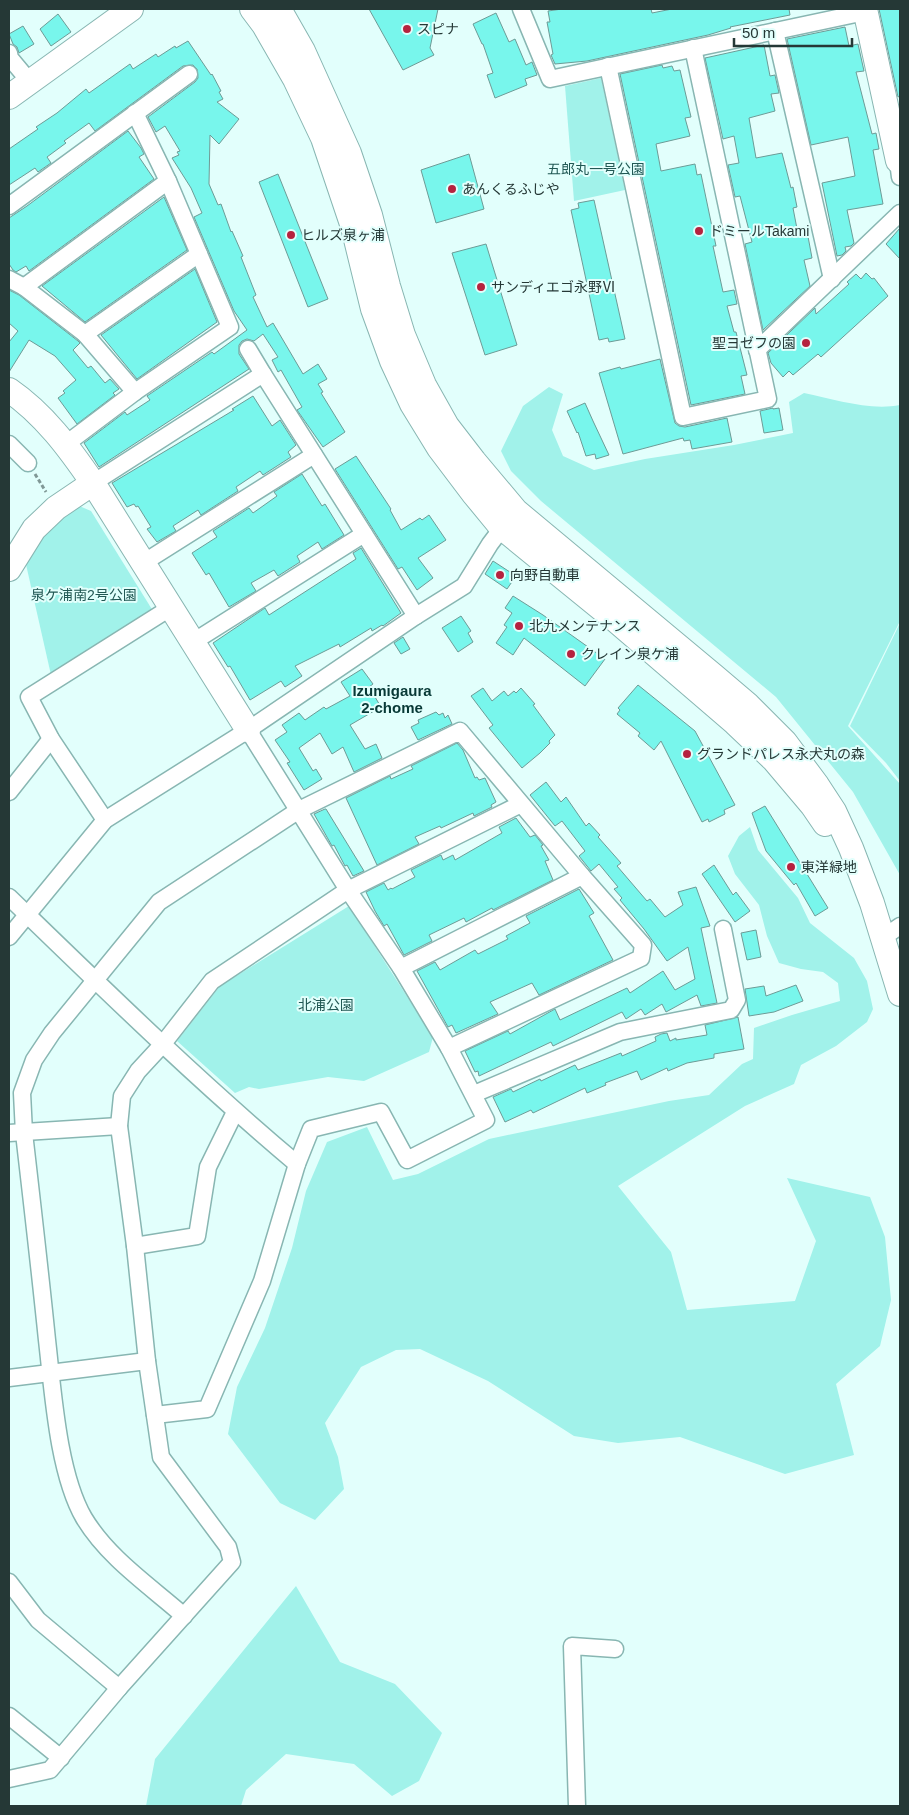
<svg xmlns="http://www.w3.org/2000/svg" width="909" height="1815" viewBox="0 0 909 1815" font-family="Arial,'Noto Sans JP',sans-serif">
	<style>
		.green { fill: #a1f2ea }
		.building { fill: #78f6ec; stroke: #6d9b96 }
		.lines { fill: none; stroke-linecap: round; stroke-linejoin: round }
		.street-casing { stroke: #88b6b2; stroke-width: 19 }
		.secondary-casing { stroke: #88b6b2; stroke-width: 26 }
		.path { stroke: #809896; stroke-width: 3; stroke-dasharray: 4 2.5; stroke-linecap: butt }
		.street { stroke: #fff; stroke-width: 16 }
		.secondary { stroke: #fff; stroke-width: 24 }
		.poi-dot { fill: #b5233f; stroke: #e2fffc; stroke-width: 2 }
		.labels { text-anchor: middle; stroke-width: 4; stroke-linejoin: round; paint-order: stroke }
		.poi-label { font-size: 14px; fill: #253836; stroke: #e2fffc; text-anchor: start }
		.park-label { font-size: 14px; fill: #215854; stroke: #e2fffc }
		.neighbourhood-label { font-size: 15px; font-weight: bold; fill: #073936; stroke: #e2fffc }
	</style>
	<rect width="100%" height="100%" fill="#e2fffc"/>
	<g class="green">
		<path d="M601,78L625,190L574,201L565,86Z"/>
		<path d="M549,387L563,394L552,430L563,456L594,470L645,459L734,445L793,433L789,402L804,393C834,399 869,411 900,405V621L848,726L900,784V875L853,792L776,697L541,501L511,471L501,451L523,406Z"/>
		<path d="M77,505L91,511L153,611L51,675L25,560L47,527Z"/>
		<path d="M900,623V781L886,763L850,726Z"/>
		<path d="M750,827L758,850L798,898L810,923L854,958L867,981L873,1009L867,1022L836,1046L801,1065L794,1084L745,1106L618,1186L671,1252L687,1310L795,1301L816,1241L787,1178L870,1197L885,1237L891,1300L880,1346L836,1384L854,1455L785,1474L680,1437L618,1443L574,1436L488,1381L420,1349L396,1350L361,1367L325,1423L338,1457L344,1489L315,1520L280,1503L228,1434L237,1387L265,1328L292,1248L306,1191L327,1142L367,1127L393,1180L418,1174L489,1139L669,1101L709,1095L742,1064L753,1059L754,1028L792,1015L840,1001L838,983L823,972L801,969L779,963L767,936L759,905L735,874L728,856L739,836Z"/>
		<path d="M349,906L433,1037L429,1052L364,1081L328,1077L259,1089L249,1087L235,1093L177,1041L220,986Z"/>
		<path d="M296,1586L340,1662L395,1684L442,1733L419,1781L392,1796L354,1764L286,1754L246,1790L241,1806H146L155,1759Z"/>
	</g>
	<g class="building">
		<path d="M369,9H438L430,48L434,55L403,70Z"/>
		<path d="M562,9H651L652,13L672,9H789L790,15L730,27L731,28L708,35L587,61L555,64L551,55L553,54L547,22H550L548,11Z"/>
		<path d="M879,9H900V96L898,97Z"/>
		<path d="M496,13L509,42L515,39L526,65L532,62L537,75L525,79L527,85L495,98L487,75L493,73L483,44H482L473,24Z"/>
		<path d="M58,14L71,32L51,46L40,29Z"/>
		<path d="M23,26L34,44L19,53L17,47L13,44L9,34Z"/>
		<path d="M845,27L849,46L858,44L864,71L856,72L872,134L876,133L879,149L873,150L883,204L847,210L854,243L851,246L845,247L846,251L842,255L837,256L822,183L855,176L848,137L811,145L787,39Z"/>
		<path d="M188,41L211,75L212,74L221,91L219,92L223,99L217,102L239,119L219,144L210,135L209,184L218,205L221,204L231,232L232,231L243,256L241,257L256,295L253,297L267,327L273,323L303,374L318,364L327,379L318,384L323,392L321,393L345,432L323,447L297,410L302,407L281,370L278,372L272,360L278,357L263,334L254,341L247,339L242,341L239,345V354L249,369L99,467L84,443L125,412L127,415L150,400L147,396L212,352L214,354L247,330L234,311L194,217L202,213L191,188L172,158L179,155L177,152L180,151L165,126L156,132L148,117L195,82L198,78L197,69L193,65L183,66L95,131L89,123L64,141L66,143L47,157L51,163L38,172L35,168L9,185V149L38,129L36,127L57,113L86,89L89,93L130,64L133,69L156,54L158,57L175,46L176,48Z"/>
		<path d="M764,45L770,76L775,75L779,93L771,94L775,111L749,118L756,158L782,153L791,188L793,187L797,207L793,208L798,234L807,231L812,258L804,260L810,286L763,330L745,244L752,242L740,196L735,197L728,165L739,163L734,136L723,139L705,58Z"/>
		<path d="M662,65L663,68L672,66L674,71L680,70L691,117L685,118L690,136L656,144L661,171L695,164L697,175L701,174L716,246H713L723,292L734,290L737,304L727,306L734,332H736L747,375L741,376L745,394L691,405L620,74Z"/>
		<path d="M128,131L141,148L144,154L139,157L154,179L29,271L26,266L16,272L13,270L9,264V218L27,206Z"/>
		<path d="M469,154L484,209L436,223L421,170Z"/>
		<path d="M278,174L328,299L308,307L259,182Z"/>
		<path d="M164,197L187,250L85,322L42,286Z"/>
		<path d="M594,200L625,339L609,342L608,338L599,340L571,210L579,208L578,203Z"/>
		<path d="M900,228V259L886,244Z"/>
		<path d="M486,244L517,345L485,355L452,253Z"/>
		<path d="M195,269L217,322L137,379L101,335Z"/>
		<path d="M866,273L872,279L874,278L888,296L821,357L818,354L793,375L789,371L783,377L771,363L768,353L815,308L816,314L849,284L847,282L856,274L861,279Z"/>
		<path d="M9,290L19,295L78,341L80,343L73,350L88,368L91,366L105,383L110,379L119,389L113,393L115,395L77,424L58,398L65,393L63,391L76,380L55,356L29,340L9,372V342L18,331L9,323Z"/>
		<path d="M660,359L675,423L679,426L685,427L727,418L732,442L692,449L690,440L684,441L683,438L623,454L599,373L620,367L621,369Z"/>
		<path d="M253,396L272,426L280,420L296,445L288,452L291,457L263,475L260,471L236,487L238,491L201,515L198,510L173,526L176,531L157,542L147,529L151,527L138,506L136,507L134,504L127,507L112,483L234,410L232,409Z"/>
		<path d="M585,403L593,421L609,455L596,459L595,454L586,456L578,432L577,433L567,411Z"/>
		<path d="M773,408V409L779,408L783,430L764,433L760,411Z"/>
		<path d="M356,456L391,509L390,510L401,530L420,518L422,520L429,515L446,540L418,558L433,578L417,590L402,567L398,569L335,469Z"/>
		<path d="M302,474L322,506L325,504L344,535L322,549L318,542L297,556L300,562L278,576L274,570L251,583L256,591L229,607L209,573L206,575L192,553L217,537L213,531L249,508L253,513L277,496L274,492Z"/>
		<path d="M361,548L401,613L383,626L382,625L372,631L371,628L340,647L339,644L295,666L302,676L285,687L281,681L250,700L230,666L228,667L213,643L265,608L269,615L356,559L353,553Z"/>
		<path d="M493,561L516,576L507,589L485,574Z"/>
		<path d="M513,596L543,615L605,659L585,686L524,638L513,655L496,643L507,627L504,625L512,613L505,608Z"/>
		<path d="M461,616L471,631L468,633L473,642L458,652L442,628Z"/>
		<path d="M403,637L410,649L401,654L394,643Z"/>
		<path d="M362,669L373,684L369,687L381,707L350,725L365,749L376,744L382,758L354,772L343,747L332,754L320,733L299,748L313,771L316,769L322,779L304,790L287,763L290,762L275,740L287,732L282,725L299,713L305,720L324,707L326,709L350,696L341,682Z"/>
		<path d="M638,685L695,731L735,805L724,810L725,814L709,822L708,819L702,822L661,741L654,750L638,736L640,733L617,714L620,710L618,708Z"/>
		<path d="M483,688L492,701L504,691L508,696L514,691L516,693L521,688L535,704L533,705L555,735L549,741L550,743L540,753L522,768L489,728L493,725L471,696Z"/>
		<path d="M436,712L439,715L443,713L445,718L448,715L452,724L418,740L411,727L419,723L418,720Z"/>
		<path d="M457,743L463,750L475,778L477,777L479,780L485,778L496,802L491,805L492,807L474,816L473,813L441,828L440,826L415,837L419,844L377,865L346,798L390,776L391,779L413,769L411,766Z"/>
		<path d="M546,782L561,802L566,797L586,826L589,823L600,835L598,837L621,863L617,866L647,901L650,899L665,917L683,905L678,892L696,887L710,926L701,928L717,1003L701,1006L697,995L666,1012L662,1004L645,1015L641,1009L626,1019L622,1012L553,1046L551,1042L479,1076L478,1071L475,1072L465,1051L508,1031L510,1034L555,1009L560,1020L627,988L630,993L663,971L675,990L695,979L688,947L667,961L644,929L620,900L622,898L614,889L618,887L599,864L591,871L579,856L585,851L562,821L555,826L530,795Z"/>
		<path d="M765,806L828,908L815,916L796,883L794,885L766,851L752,813Z"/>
		<path d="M325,809H326L364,871L353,876L347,865L345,866L334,845L332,846L314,814Z"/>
		<path d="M516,818L530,837L535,835L543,845L541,846L549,860L545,861L553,880L493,910L492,908L466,922L464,918L429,935L432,941L404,955L387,924L384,926L375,911L366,892L384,883L388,890L391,888L392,889L415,877L411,870L441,855L443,860L453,855L455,860L502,833L499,827Z"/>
		<path d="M714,865L733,895L736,892L750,911L735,922L702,874Z"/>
		<path d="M579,889L594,913L589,916L613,960L539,995L532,983L490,1002L498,1014L456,1033L452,1025L448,1027L417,971L435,962L440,970L475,950L478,954L508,939L506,936L530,923L526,916Z"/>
		<path d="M756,930L761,957L747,960L741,933Z"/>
		<path d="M796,985L803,1001L774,1012L749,1016L745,989L764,986L766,996Z"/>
		<path d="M738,1017L744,1049L714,1054V1058L687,1063L668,1071L667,1068L641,1080L637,1071L605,1083L606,1085L587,1093L585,1088L533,1113L531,1110L505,1122L493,1097L511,1089L513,1092L540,1079L541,1081L575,1065L578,1070L621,1053L622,1056L656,1041L655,1037L661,1034L667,1033L670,1041L676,1038V1040L707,1035L705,1025Z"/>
	</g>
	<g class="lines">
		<defs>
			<g id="street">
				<path d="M521,9L550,79L865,12"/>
				<path d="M775,31L832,279"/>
				<path d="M9,53L10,58L30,82"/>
				<path d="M608,66L683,417L768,399L693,48"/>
				<path d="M898,161L900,177"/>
				<path d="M9,206L189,74"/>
				<path d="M9,279L24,287L85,334L135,392"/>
				<path d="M24,287L168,181"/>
				<path d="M85,334L199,254"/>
				<path d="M248,349L263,374"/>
				<path d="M757,350L900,213"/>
				<path d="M9,444L28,463"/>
				<path d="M66,444L135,392L230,327L168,181L135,113"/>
				<path d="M93,483L263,374L416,616"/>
				<path d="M143,563L314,455"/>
				<path d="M193,642L364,534"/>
				<path d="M9,792L51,739"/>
				<path d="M105,820L51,739L29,697L170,608"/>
				<path d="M9,897C103,988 197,1080 297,1164"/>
				<path d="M9,937L105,820L248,730L416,616L464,586L490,544L508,520"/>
				<path d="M884,937L900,926"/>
				<path d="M401,968L582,876"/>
				<path d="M474,1094L620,1032L731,1010L737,1000L723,929"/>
				<path d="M9,1133L119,1126"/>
				<path d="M135,1246L197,1236L208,1167L235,1112"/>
				<path d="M9,1378L147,1361"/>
				<path d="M155,1415L207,1409L262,1281L297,1164L311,1129L381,1112L407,1160L486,1120L449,1048L401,968L348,890L248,730"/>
				<path d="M9,1582L38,1620L119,1688"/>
				<path d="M184,1616C150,1586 108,1558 84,1518C58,1473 53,1392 47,1340C40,1271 32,1202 24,1133L22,1093L34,1060L52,1033L159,902L299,810L460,731L582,876L643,945L641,958L449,1048"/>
				<path d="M9,1716L61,1758"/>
				<path d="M9,1779L50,1770L119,1688L232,1562L228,1547L161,1457L147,1361L135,1246L119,1126L122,1096L138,1071L162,1045L212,981L348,890L521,804"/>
				<path d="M577,1806L572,1646L615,1649"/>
			</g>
			<g id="secondary">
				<path d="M252,9L264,25L295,79L323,138L353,227L373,309L392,361L412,404L439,448L473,493L501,527L614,619L735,723L774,760L812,805L825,824"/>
				<path d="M279,9L303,51L349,153L370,215L388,286L403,335L424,385L447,426L474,461L516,511L714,676L748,705L785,742L817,785L834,811L851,848L872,903L900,994"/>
				<path d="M865,9L898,161H900"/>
				<path d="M9,97L131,9"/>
				<path d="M9,390C44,414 69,448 93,483L248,730"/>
				<path d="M9,569L34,529L56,508L93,483"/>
			</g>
		</defs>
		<use href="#street" class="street-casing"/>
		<use href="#secondary" class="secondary-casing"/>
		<path class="path" d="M35,474L46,492"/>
		<use href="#street" class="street"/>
		<use href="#secondary" class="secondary"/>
	</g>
	<g class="poi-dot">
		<circle cx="407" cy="29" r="5"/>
		<circle cx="452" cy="189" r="5"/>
		<circle cx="699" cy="231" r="5"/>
		<circle cx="291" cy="235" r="5"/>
		<circle cx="481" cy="287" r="5"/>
		<circle cx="806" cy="343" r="5"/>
		<circle cx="500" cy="575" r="5"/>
		<circle cx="519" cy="626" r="5"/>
		<circle cx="571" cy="654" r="5"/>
		<circle cx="687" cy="754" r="5"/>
		<circle cx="791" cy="867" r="5"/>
	</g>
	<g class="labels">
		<g class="poi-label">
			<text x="417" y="34">スピナ</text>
			<text x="462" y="194">あんくるふじや</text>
			<text x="709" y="236">ドミールTakami</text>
			<text x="301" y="240">ヒルズ泉ヶ浦</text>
			<text x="491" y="292">サンディエゴ永野Ⅵ</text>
			<text x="796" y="348" text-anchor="end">聖ヨゼフの園</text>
			<text x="510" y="580">向野自動車</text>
			<text x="529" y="631">北九メンテナンス</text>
			<text x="581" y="659">クレイン泉ケ浦</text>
			<text x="697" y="759">グランドパレス永犬丸の森</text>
			<text x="801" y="872">東洋緑地</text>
		</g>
		<g class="park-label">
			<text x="596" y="174">五郎丸一号公園</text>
			<text x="84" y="600">泉ケ浦南2号公園</text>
			<text x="326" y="1010">北浦公園</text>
		</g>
		<g class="neighbourhood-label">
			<text x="392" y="696">Izumigaura<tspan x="392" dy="17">2-chome</tspan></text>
		</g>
	</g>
	<rect width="909" height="1815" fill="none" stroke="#253836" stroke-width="20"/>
	<path d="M734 38v8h118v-8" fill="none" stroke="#253836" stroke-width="2.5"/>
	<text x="742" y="38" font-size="15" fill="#253836" stroke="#e2fffc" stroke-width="4" paint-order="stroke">50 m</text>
</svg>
